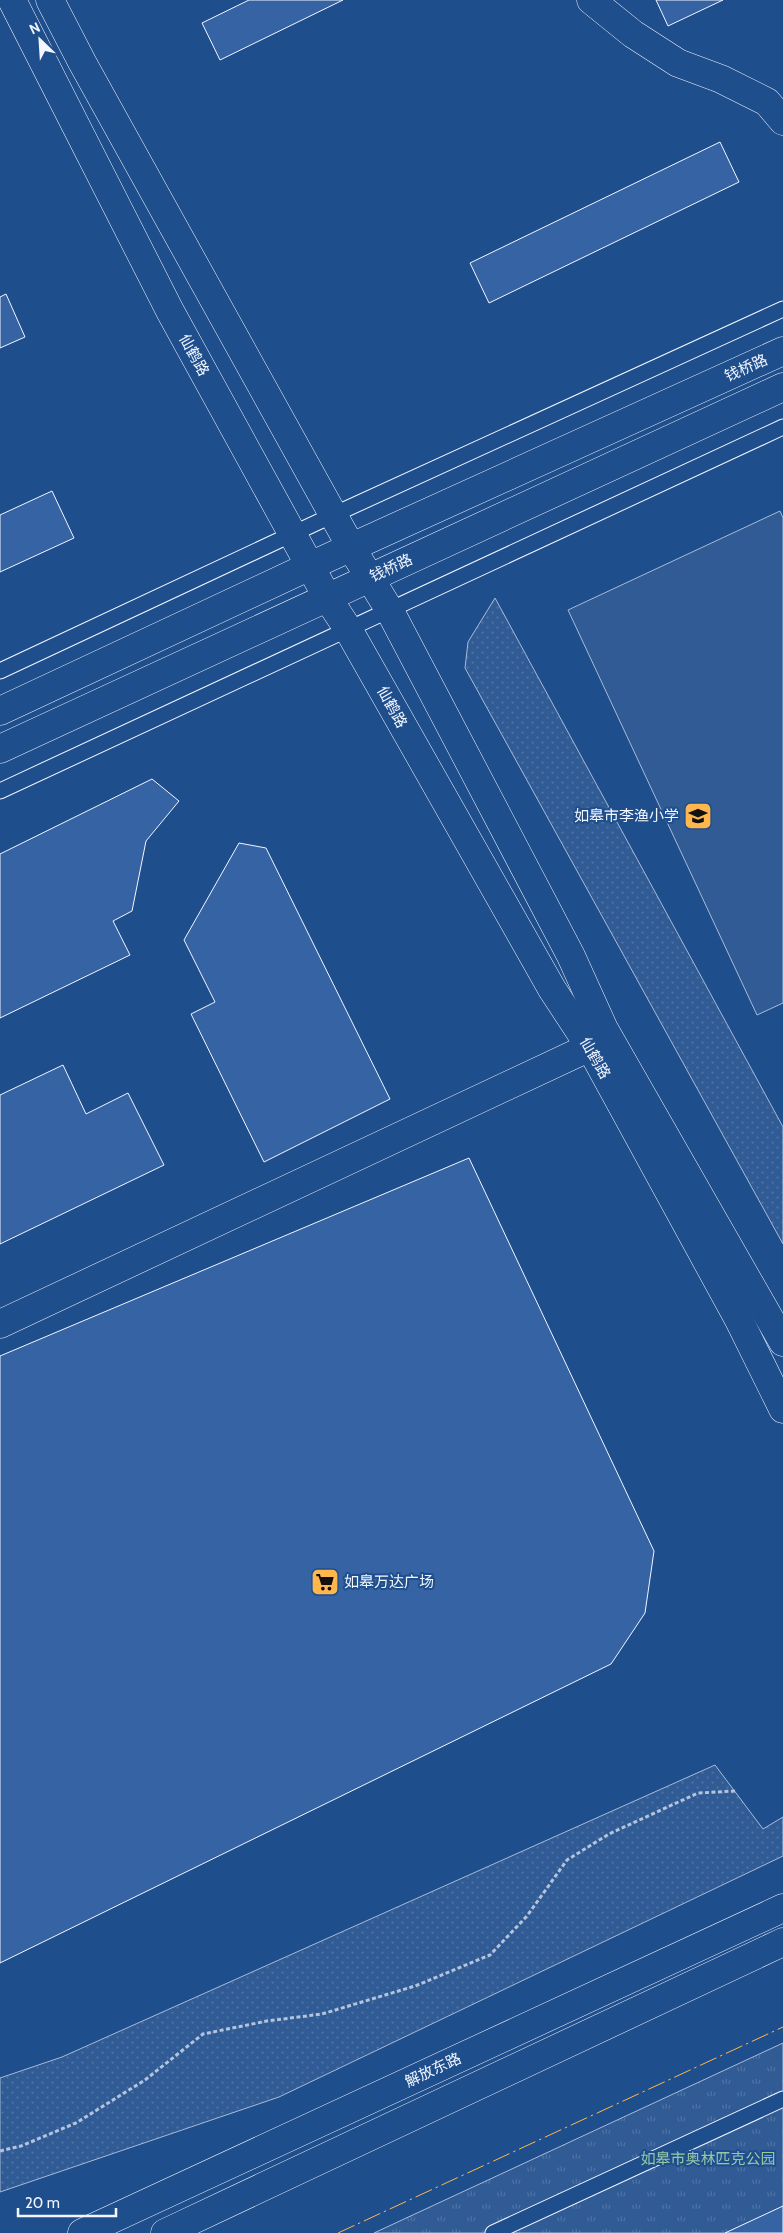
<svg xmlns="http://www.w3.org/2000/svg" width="783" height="2233" viewBox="0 0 783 2233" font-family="Cabin,'Noto Sans SC',sans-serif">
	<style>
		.grass { fill: url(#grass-dots); stroke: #a8bbd7 }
		.park { fill: url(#park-tufts); stroke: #a8bbd7 }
		.pitch { fill: #305b95; stroke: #a8bbd7 }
		.building { fill: #3563a3; stroke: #f2f6ff }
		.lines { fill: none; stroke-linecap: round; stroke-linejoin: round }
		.lane-casing { stroke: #f2f6ff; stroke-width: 17 }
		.street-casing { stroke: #f2f6ff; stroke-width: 29 }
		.secondary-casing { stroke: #f2f6ff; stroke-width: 29 }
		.path { stroke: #b3c4dc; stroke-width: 3; stroke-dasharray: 4 2.5; stroke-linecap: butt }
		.lane { stroke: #1f4e8c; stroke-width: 15 }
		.street { stroke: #1f4e8c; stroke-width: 28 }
		.secondary { stroke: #1f4e8c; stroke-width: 28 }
		.power { stroke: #ffb74d; stroke-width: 1; stroke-dasharray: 18 4 2.5 4; stroke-linecap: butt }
		.labels { text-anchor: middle; stroke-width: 4; stroke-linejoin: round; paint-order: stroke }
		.street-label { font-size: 15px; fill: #f2f6ff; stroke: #1f4e8c }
		.poi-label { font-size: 15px; fill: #f2f6ff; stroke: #1f4e8c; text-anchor: end }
		.park-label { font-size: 15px; fill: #97c8a6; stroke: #1f4e8c }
	</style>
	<defs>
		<pattern id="grass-dots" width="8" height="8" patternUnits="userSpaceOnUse" patternTransform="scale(1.25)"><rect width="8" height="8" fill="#305b95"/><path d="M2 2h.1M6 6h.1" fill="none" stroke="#4e73a5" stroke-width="1.8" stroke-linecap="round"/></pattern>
		<pattern id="park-tufts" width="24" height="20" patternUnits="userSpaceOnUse" patternTransform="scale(1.25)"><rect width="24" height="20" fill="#305b95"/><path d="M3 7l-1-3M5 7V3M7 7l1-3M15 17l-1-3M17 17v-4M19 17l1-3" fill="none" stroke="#4e73a5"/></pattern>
	</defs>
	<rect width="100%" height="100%" fill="#1f4e8c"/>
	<g class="grass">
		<path d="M495,598L783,1127V1244L465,668L468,642Z"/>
		<path d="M715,1765L763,1829L783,1817V1856L279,2097L0,2192V2078L62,2057Z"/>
	</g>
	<path class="park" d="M783,2043V2233H374Z"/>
	<path class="pitch" d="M780,511L783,518V1003L757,1015L568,610Z"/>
	<g class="building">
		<path d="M249,0H343L220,60L202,23Z"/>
		<path d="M656,0H723L668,26Z"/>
		<path d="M720,142L739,182L489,303L470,263Z"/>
		<path d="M6,294L25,337L0,348V297Z"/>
		<path d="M52,491L74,538L0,572V515Z"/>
		<path d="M152,779L179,801L146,841L132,911L113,921L130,955L0,1018V854Z"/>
		<path d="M239,843L266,848L390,1099L264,1162L191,1014L215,1002L184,940Z"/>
		<path d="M63,1065L86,1114L128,1093L164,1165L0,1244V1095Z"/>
		<path d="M469,1158L654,1551L645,1613L611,1664L0,1963V1356Z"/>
		<path d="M783,2206V2233H725Z"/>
	</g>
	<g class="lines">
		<defs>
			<g id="lane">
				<path d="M0,671L333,515L783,309"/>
				<path d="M0,791L783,427"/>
				<path d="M493,2233L783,2099"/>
			</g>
			<g id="street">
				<path d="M591,0L633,34L678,63L721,79L767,102L783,121"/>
				<path d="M0,1324L590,1047"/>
			</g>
			<g id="secondary">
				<path d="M12,0L170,311L327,597L348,629L552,989L590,1047L739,1320L783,1409"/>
				<path d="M50,0L82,62L351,547L390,611L571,956L604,1029L783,1342"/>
				<path d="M0,711L310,566L783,351"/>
				<path d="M0,749L783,387"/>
				<path d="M82,2233L783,1908"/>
				<path d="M165,2233L783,1942"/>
			</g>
		</defs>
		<use href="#lane" class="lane-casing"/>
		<use href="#street" class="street-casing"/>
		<use href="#secondary" class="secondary-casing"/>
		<path class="path" d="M0,2151L21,2146L76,2123L145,2080L203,2034L267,2021L322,2014L415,1986L490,1955L527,1916L567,1860L609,1834L698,1793L735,1791"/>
		<use href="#lane" class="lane"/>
		<use href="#street" class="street"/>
		<use href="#secondary" class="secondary"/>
		<path class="power" d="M338,2233L783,2027"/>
	</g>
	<defs>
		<symbol id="school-square" viewBox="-11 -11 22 22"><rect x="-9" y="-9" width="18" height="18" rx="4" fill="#ffb74d" stroke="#1f4e8c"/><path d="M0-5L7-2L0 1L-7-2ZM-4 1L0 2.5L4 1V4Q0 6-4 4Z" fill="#111"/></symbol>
		<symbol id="supermarket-square" viewBox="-11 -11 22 22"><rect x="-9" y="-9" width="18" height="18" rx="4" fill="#ffb74d" stroke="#1f4e8c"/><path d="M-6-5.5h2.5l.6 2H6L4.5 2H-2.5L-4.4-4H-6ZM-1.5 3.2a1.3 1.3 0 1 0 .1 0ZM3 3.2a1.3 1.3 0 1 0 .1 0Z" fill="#111"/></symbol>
	</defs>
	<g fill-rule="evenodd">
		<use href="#school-square" x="682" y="800" width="32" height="32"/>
		<use href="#supermarket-square" x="309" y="1566" width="32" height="32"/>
	</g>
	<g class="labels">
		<g class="street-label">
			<text transform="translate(194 355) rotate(61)" y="5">仙鹤路</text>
			<text transform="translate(746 368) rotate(-24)" y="5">钱桥路</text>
			<text transform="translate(391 568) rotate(-25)" y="5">钱桥路</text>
			<text transform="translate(392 707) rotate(61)" y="5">仙鹤路</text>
			<text transform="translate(595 1058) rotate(60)" y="5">仙鹤路</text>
			<text transform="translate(433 2070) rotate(-25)" y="5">解放东路</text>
		</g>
		<g class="poi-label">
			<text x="679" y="821">如皋市李渔小学</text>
			<text x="344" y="1587" text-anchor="start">如皋万达广场</text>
		</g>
		<g class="park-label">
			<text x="708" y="2164">如皋市奥林匹克公园</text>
		</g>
	</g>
	<g transform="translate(40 40) rotate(335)" stroke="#1f4e8c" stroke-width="4" paint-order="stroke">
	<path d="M0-4L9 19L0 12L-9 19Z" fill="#f2f6ff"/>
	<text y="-8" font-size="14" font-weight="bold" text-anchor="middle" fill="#f2f6ff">N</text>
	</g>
	<path d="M18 2208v8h98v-8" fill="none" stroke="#f2f6ff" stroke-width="2.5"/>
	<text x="25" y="2208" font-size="15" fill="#f2f6ff" stroke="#1f4e8c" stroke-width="4" paint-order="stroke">20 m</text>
</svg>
